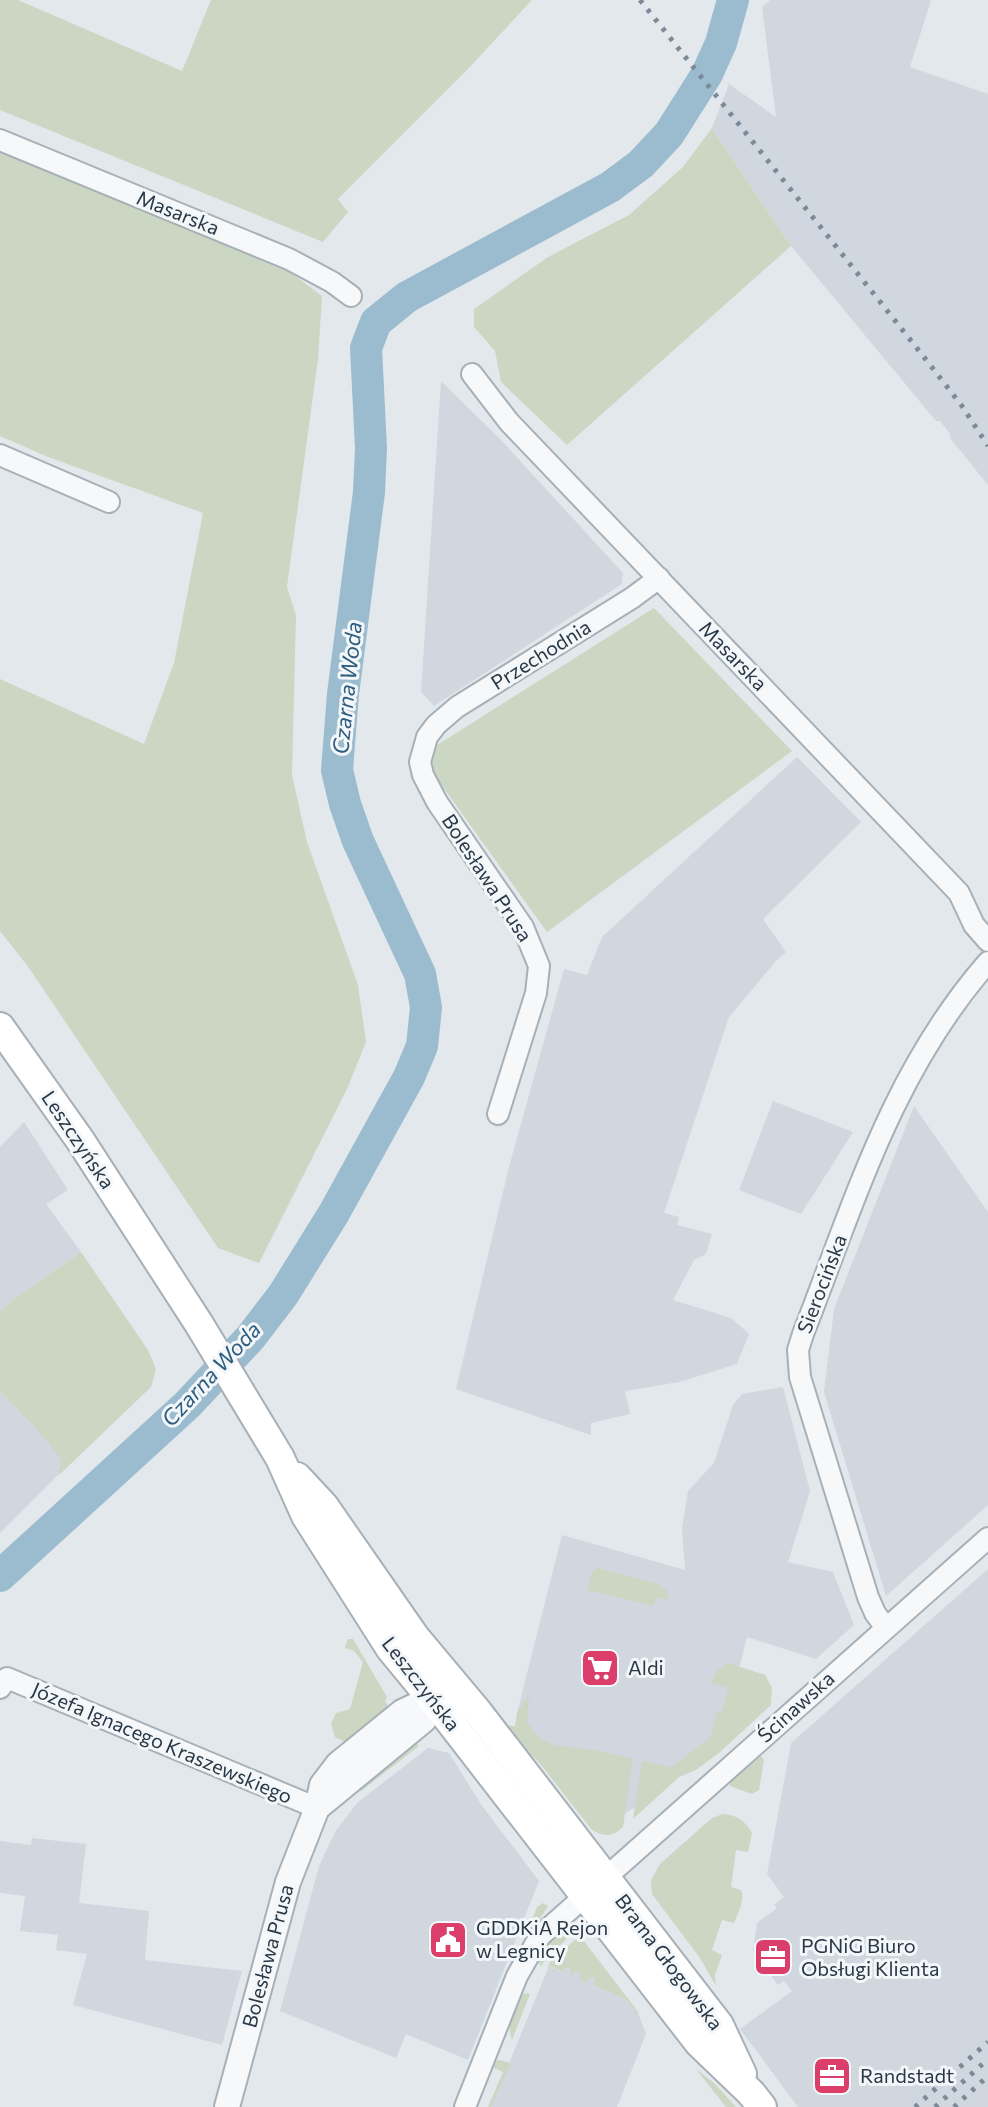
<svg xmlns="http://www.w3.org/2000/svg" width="988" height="2107" viewBox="0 0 988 2107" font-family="Commissioner,sans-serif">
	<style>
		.built { fill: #d1d7df }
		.green { fill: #cbd7c3 }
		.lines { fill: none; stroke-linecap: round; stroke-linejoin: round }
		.river { stroke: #9bbccf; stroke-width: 32 }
		.minor-casing { stroke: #a7b0b7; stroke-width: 24 }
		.tertiary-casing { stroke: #a7b0b7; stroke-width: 28 }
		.secondary-casing { stroke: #a7b0b7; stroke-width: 32 }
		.minor { stroke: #f6f8fa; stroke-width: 20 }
		.tertiary { stroke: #f6f8fa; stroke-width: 24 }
		.secondary { stroke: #fff; stroke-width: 28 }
		.rail { stroke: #7b8a98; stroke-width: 5; stroke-dasharray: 4 8; stroke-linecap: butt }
		.labels { text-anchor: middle; stroke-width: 6; stroke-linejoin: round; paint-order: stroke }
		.street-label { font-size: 20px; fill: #293847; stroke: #f3f7f9 }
		.poi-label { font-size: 20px; fill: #293847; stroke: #f3f7f9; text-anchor: start }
		.water-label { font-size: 22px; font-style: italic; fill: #2e5d7f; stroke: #f3f7f9 }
	</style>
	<rect width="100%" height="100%" fill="#e3e8ec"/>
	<g class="built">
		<path d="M770,0H931L910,67L988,94V485L950,438V434L940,421H936L791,246L712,128L729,84L776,117L762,7Z"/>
		<path d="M441,381L501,440L623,573L622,584L434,706L421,692Z"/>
		<path d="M797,757L861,822L763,919L786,952L776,961L729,1017L664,1213L679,1217L677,1225L712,1234L706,1254L694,1260L673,1300L731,1318L749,1334L737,1364L679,1382L625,1391L630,1414L591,1423V1435L456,1389L509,1167L564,969L587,975L602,937Z"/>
		<path d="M773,1101L853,1132L801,1214L739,1190Z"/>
		<path d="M914,1106L988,1212V1505L886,1596L824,1392L834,1309Z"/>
		<path d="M24,1122L68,1190L46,1204L81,1252L11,1301L0,1312V1147Z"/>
		<path d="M783,1387L810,1491L788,1562L833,1572L854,1625L816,1659L747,1637L722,1737L640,1804L601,1829L517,1713L562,1535L685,1570L682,1528L688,1491L714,1463L733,1405L742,1394Z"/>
		<path d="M0,1391L49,1443L62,1460V1471L0,1533Z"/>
		<path d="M988,1569V2107H798L740,2029L792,1991L784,1981L778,1985L753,1951L757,1923L777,1908L774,1905L784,1897L767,1874L791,1743Z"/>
		<path d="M428,1748L449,1753L480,1803L539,1881L468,2060L406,2034L396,2058L280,2011L319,1866L335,1832L357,1803Z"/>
		<path d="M32,1838L86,1844L79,1903L149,1911L145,1960L242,1971L222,2045L73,2005L87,1954L56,1950L58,1935L20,1931L25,1896L0,1893V1841L31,1845Z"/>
		<path d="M549,1966L562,1972L565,1968L571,1970L569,1975L572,1976L575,1971L583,1974L587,1982L589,1977L595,1979L593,1985L625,1999L638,2013L646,2034L617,2107H491Z"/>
	</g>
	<g class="green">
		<path d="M0,0H18L182,71L211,0H532L467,70L338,199L348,212L323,242L0,110Z"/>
		<path d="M712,128L791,246L567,445L501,382L495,351L474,327V309L548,257L629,215L683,167Z"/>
		<path d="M0,149L274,260L322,296L318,359L287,587L296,615L292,775L307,842L358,985L366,1042L347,1089L259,1263L218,1248L29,968L0,931V679L144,744L174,663L203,513L48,457L0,436Z"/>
		<path d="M654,608L792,751L547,932L435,776L432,760L434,747Z"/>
		<path d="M81,1252L148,1350L156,1369L151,1387L59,1475L61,1460L49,1443L0,1391V1312L11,1301Z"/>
		<path d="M598,1568L658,1584L667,1591L668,1600L656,1597L654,1606L587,1590L592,1571Z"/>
		<path d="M348,1639H353L387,1697L385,1701L389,1708L351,1742H345L335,1737L331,1724L336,1713L350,1709L363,1662L354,1651L345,1648Z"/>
		<path d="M729,1663L765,1675L772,1688L771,1705L719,1753L696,1770L679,1777L633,1819L642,1761L671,1767L710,1738L717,1711H722L728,1688L711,1683L718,1670Z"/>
		<path d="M529,1694L527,1722L539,1738L555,1745L602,1751L633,1759L623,1827C613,1837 603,1837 592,1830L538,1761L510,1737L500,1725L515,1726L517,1713Z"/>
		<path d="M415,1741L419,1746L361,1791L358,1789Z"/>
		<path d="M761,1756L764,1760L759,1790L752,1794L730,1786V1782Z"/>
		<path d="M723,1814C735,1814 747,1822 752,1833L748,1852L736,1850L731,1887L741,1890C745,1900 738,1913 734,1923L722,1920L712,1950L722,1955L715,1975L716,1986L700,1958L652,1894L651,1880L660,1864L712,1818Z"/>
		<path d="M543,1903L548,1906L520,1950L537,1907Z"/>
		<path d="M564,1928L566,1940L547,1956L541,1967L537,1957L540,1949Z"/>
		<path d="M580,1936L639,2013H638L625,1999L593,1985L595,1979L589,1977L587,1983L580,1980L582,1974L575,1971L572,1977L569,1975L571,1970L565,1968L563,1972L550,1966L547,1969L551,1960Z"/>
		<path d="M525,1993L530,1994L512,2040C506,2024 511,2002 525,1993Z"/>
		<path d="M498,2060L508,2062L510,2065L491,2107H488L503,2072L490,2066Z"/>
		<path d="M696,2069L714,2083L736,2107H726Z"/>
	</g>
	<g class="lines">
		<path class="river" d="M0,1576L187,1405L250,1338L283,1295L334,1213L409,1077L422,1046L426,1007L420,974L358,841L345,804L337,770L343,694L369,492L371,448L366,348L376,322L407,297L610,187L641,164L669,134L707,74L721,43L733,0"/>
		<defs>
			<g id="minor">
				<path d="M0,140L289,259L332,282L351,296"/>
				<path d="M472,374L509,422L959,893L974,925L988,941"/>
				<path d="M0,455L109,502"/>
				<path d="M498,1114L536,993L539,966L523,927L437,802L423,775L420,762L427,737L436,725L457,707L632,598L659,578"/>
				<path d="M886,1628L875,1613L868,1597L800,1377L798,1350L803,1334C855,1201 892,1072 988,962"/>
				<path d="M0,1688L7,1678L317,1808"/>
				<path d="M465,2107L517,1976L540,1936L988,1538"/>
			</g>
			<g id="tertiary">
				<path d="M317,1808L424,1720L436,1692"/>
				<path d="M227,2107L288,1882L317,1808L322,1785L338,1764L402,1712L423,1702L448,1701"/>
			</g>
			<g id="secondary">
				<path d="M0,1027L80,1140L199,1324L280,1458L306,1516L390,1648L441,1710L699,2043L751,2093L762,2107"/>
				<path d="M297,1477L324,1506L415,1637L477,1711L719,2025L742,2074"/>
			</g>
		</defs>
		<use href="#minor" class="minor-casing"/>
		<use href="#tertiary" class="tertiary-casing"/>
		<use href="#secondary" class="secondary-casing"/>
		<use href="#minor" class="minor"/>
		<use href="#tertiary" class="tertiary"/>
		<use href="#secondary" class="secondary"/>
		<g class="rail">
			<path d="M640,0L920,352L962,406L988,446"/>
			<path d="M915,2107L988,2042"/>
			<path d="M935,2107L988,2059"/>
			<path d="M954,2107L988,2076"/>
		</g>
	</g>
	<defs>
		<symbol id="supermarket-square" viewBox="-11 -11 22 22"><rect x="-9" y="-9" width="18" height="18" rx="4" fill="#db3e6b" stroke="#f3f7f9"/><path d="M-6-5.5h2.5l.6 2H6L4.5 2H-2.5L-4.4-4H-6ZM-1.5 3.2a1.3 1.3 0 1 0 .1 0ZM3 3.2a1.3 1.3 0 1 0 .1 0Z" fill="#fff"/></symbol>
		<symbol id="civic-square" viewBox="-11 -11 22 22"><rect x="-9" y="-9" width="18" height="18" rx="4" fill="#db3e6b" stroke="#f3f7f9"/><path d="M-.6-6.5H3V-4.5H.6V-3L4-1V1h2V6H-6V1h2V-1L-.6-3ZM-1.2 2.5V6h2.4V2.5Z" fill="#fff"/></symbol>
		<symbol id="office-square" viewBox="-11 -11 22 22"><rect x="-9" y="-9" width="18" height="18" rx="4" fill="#db3e6b" stroke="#f3f7f9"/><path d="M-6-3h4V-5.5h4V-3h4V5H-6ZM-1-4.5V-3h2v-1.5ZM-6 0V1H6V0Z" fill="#fff"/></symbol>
	</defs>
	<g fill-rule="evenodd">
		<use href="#supermarket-square" x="578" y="1646" width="44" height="44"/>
		<use href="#civic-square" x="426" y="1918" width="44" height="44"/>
		<use href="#office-square" x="751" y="1935" width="44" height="44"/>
		<use href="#office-square" x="810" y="2054" width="44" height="44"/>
	</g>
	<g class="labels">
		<g class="street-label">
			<text transform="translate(178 213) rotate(22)" y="7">Masarska</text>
			<text transform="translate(541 655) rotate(-32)" y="7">Przechodnia</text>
			<text transform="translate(733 656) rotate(46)" y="7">Masarska</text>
			<text transform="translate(487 878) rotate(57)" y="7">Bolesława Prusa</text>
			<text transform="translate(78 1140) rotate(56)" y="7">Leszczyńska</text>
			<text transform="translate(822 1284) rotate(-69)" y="7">Sierocińska</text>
			<text transform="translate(421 1684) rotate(52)" y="7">Leszczyńska</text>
			<text transform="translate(796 1707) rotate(-42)" y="7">Ścinawska</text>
			<text transform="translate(162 1743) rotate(23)" y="7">Józefa Ignacego Kraszewskiego</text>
			<text transform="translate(268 1956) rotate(-75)" y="7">Bolesława Prusa</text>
			<text transform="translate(669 1962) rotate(53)" y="7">Brama Głogowska</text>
		</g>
		<g class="poi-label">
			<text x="628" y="1675">Aldi</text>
			<text x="476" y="1935">GDDKiA Rejon<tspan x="476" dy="23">w Legnicy</tspan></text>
			<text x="801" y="1953">PGNiG Biuro<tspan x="801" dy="23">Obsługi Klienta</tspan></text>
			<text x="860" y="2083">Randstadt</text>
		</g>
		<g class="water-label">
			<text transform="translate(347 688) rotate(-84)" y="8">Czarna Woda</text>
			<text transform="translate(211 1374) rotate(-47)" y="8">Czarna Woda</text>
		</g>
	</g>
</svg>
